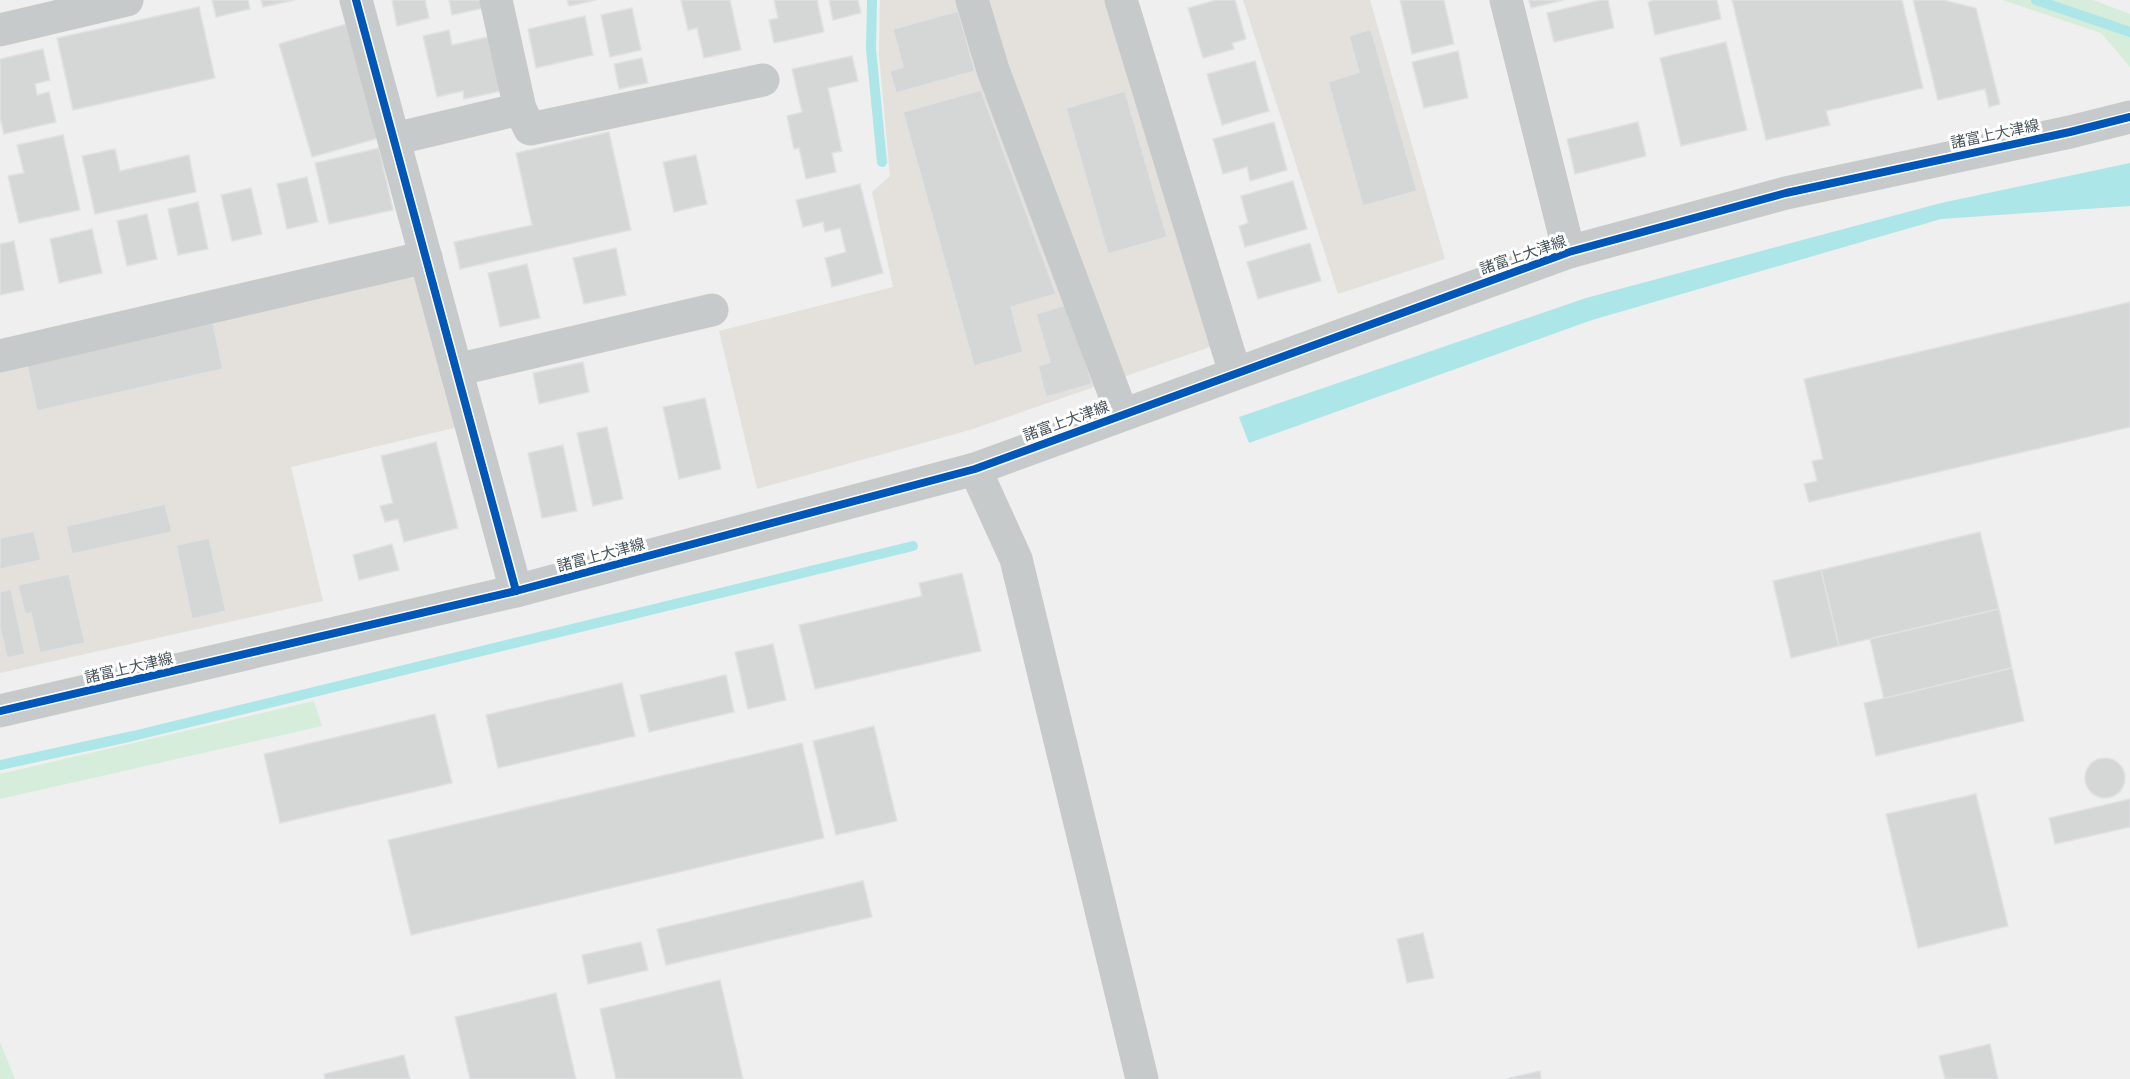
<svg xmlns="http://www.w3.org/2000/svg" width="2130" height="1079" viewBox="0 0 2130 1079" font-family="Ubuntu,'Noto Sans JP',sans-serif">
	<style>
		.commercial { fill: #e4e1dc }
		.green { fill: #d5edda }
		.water { fill: #ace6e8 }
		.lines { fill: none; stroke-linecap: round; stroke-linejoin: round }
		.stream { stroke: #ace6e8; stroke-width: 10 }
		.building { fill: #d5d7d7; stroke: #e0e1e2; stroke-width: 1.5 }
		.minor { stroke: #c6cacb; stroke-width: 33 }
		.cycleway-casing { stroke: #fff; stroke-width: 11 }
		.cycleway { stroke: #0057b8; stroke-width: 8 }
		.labels { text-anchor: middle; stroke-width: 6; stroke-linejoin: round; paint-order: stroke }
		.street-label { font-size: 15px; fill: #47545a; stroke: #fff }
	</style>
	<rect width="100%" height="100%" fill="#efefef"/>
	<g class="commercial">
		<path d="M880,0H1109L1213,346L970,430L757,489L719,331L893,287L872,192L890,176L879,55Z"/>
		<path d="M1243,0H1370L1445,259L1338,294Z"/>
		<path d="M419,267L462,426L291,467L323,601L0,673V363Z"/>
	</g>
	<g class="green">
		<path d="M2003,0H2093L2130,14V67L2101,33Z"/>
		<path d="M314,701L322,726L0,799V774Z"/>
		<path d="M0,1042L15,1079H0Z"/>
	</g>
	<path class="water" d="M2130,163V206L1941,219L1592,320L1249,443L1239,417L1586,298L1941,203Z"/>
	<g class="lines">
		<g class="stream">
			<path d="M872,0L871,49L882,162"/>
			<path d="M2036,0L2130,32"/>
			<path d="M0,765L133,736L913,546"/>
		</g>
	</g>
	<g class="building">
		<path d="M212,0H248L250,9L216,17Z"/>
		<path d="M261,0H295L263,7Z"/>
		<path d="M392,0H425L429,18L397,26Z"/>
		<path d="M449,0H482L484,8L452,15Z"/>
		<path d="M567,0H596L569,6Z"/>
		<path d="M681,0H730L741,50L704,58L697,28L688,30Z"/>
		<path d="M774,0H817L824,32L774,43L769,20L778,18Z"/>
		<path d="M829,0H858L861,13L833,20Z"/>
		<path d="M1216,0H1235L1246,39L1232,43L1234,49L1203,58L1188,8Z"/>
		<path d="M1400,0H1444L1454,44L1412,54Z"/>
		<path d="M1529,0H1564L1531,8Z"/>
		<path d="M1600,0H1608L1614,28L1554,42L1547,13Z"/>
		<path d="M1654,0H1717L1721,19L1655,35L1648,2Z"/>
		<path d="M1732,0H1902L1923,88L1826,111L1830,125L1766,140Z"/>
		<path d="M1913,0H1943L1976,8L2000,104L1989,107L1985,89L1938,100Z"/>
		<path d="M199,7L215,78L73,110L57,38Z"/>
		<path d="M632,8L641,50L610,57L601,15Z"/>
		<path d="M958,11L975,71L896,93L890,71L903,67L893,29Z"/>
		<path d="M585,16L593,55L536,68L528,29Z"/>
		<path d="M346,24L379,138L312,157L279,44Z"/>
		<path d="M1371,29L1417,191L1363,206L1328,82L1359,72L1349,36Z"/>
		<path d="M449,30L452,45L488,37L501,91L464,99L463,91L437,97L423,36Z"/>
		<path d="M1726,42L1747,130L1681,146L1660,58Z"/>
		<path d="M43,49L50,80L35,84L37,95L49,92L56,122L4,134L0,118V59Z"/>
		<path d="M1458,51L1468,98L1424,108L1412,62Z"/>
		<path d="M852,56L858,81L828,88L842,151L832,153L836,172L806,179L799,148L794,149L787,116L802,112L792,69Z"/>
		<path d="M642,58L648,83L619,89L614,64Z"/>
		<path d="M1255,61L1269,111L1222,125L1207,74Z"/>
		<path d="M981,90L1056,294L1011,307L1023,352L974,366L903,112Z"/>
		<path d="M1125,91L1167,237L1108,254L1066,108Z"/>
		<path d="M1274,122L1287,170L1250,181L1247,167L1223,174L1213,139Z"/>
		<path d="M1638,122L1646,156L1575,174L1567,139Z"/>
		<path d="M609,132L631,230L460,269L454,242L532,225L516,153Z"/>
		<path d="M63,135L80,210L19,223L8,176L24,173L17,145Z"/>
		<path d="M379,148L393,210L329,224L315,163Z"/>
		<path d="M115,149L120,171L189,155L196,192L95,214L82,156Z"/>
		<path d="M696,155L707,204L674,212L663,162Z"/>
		<path d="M307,177L318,222L287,229L277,184Z"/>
		<path d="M1293,181L1307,229L1245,247L1239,226L1248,223L1241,196Z"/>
		<path d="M860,184L883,273L832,287L825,258L846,252L840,228L825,232L823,222L803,227L796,200Z"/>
		<path d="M251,188L262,234L232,241L221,195Z"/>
		<path d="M198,202L208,249L178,255L168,209Z"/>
		<path d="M147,214L157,259L127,266L117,221Z"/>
		<path d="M92,229L102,273L59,283L50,239Z"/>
		<path d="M14,241L24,290L0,295V244Z"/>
		<path d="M1310,243L1321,281L1258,299L1247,262Z"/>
		<path d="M616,248L626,295L584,304L573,258Z"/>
		<path d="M527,264L540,318L500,327L488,273Z"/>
		<path d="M2130,302V427L1809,502L1804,484L1817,481L1812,461L1823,459L1804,379Z"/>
		<path d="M1069,304L1092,384L1046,397L1038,366L1050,362L1036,314Z"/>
		<path d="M213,323L223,369L37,411L27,365Z"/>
		<path d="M583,362L589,392L539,404L533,373Z"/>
		<path d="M705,398L721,469L679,479L663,407Z"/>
		<path d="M607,427L623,499L593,506L577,433Z"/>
		<path d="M436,442L458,528L404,542L398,519L385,522L380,506L393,503L381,456Z"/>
		<path d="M563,445L577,511L542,518L528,453Z"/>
		<path d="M165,504L172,532L72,554L66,526Z"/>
		<path d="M34,531L41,560L0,569V538Z"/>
		<path d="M1980,532L1999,609L1839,646L1821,570Z"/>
		<path d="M209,538L226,611L192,619L176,545Z"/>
		<path d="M392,544L399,570L359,580L353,555Z"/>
		<path d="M1821,570L1839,646L1791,658L1773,581Z"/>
		<path d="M962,573L981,651L815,689L799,625L922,596L919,583Z"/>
		<path d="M69,574L85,643L40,653L31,613L25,614L18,585Z"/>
		<path d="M11,589L25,654L7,658L0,628V592Z"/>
		<path d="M1999,609L2012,668L1884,699L1870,639Z"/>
		<path d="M773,644L786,700L748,709L735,652Z"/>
		<path d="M2012,668L2024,721L1876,756L1864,703Z"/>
		<path d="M726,675L734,712L649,732L640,695Z"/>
		<path d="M622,683L635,736L498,768L486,715Z"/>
		<path d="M435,714L452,783L280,823L264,754Z"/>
		<path d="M874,726L897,821L836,835L813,741Z"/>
		<path d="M802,743L824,838L411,935L388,840Z"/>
		<circle cx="2105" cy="778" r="20"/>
		<path d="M1976,794L2008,926L1918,948L1886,814Z"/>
		<path d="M2130,799V827L2055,844L2049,818Z"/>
		<path d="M863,881L872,917L666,965L657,929Z"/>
		<path d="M1423,933L1434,978L1407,983L1397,939Z"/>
		<path d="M641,942L648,970L588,984L582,955Z"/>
		<path d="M720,980L743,1079H616L600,1009Z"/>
		<path d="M556,993L576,1079H470L455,1017Z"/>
		<path d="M1990,1044L1998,1079H1945L1939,1056Z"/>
		<path d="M404,1055L410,1079H325L324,1074Z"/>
		<path d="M1540,1071L1541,1079H1506Z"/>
	</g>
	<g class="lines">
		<g class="minor">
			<path d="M356,0L516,591"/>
			<path d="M972,0L993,70L1122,414"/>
			<path d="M1121,0L1235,373"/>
			<path d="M1506,0L1569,252"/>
			<path d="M0,30L127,0"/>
			<path d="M520,109L530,129L763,80"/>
			<path d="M394,139L520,109L496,0"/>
			<path d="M0,356L426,257"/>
			<path d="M456,370L712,310"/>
			<path d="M975,469L1016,559L1142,1079"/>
			<path d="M0,711L516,591L975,469L1569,252L1786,193L2070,132L2130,117"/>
		</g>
		<defs>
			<g id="cycleway">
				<path d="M356,0L516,591"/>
				<path d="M0,711L516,591L975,469L1569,252L1786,193L2070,132L2130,117"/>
			</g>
		</defs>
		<use href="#cycleway" class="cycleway-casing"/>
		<use href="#cycleway" class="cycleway"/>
	</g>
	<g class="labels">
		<g class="street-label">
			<text transform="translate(1995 134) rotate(-12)" y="5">諸富上大津線</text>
			<text transform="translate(1523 255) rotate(-19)" y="5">諸富上大津線</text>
			<text transform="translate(1066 421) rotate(-20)" y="5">諸富上大津線</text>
			<text transform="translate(601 555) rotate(-15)" y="5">諸富上大津線</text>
			<text transform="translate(129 668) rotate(-13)" y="5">諸富上大津線</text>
		</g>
	</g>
</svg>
